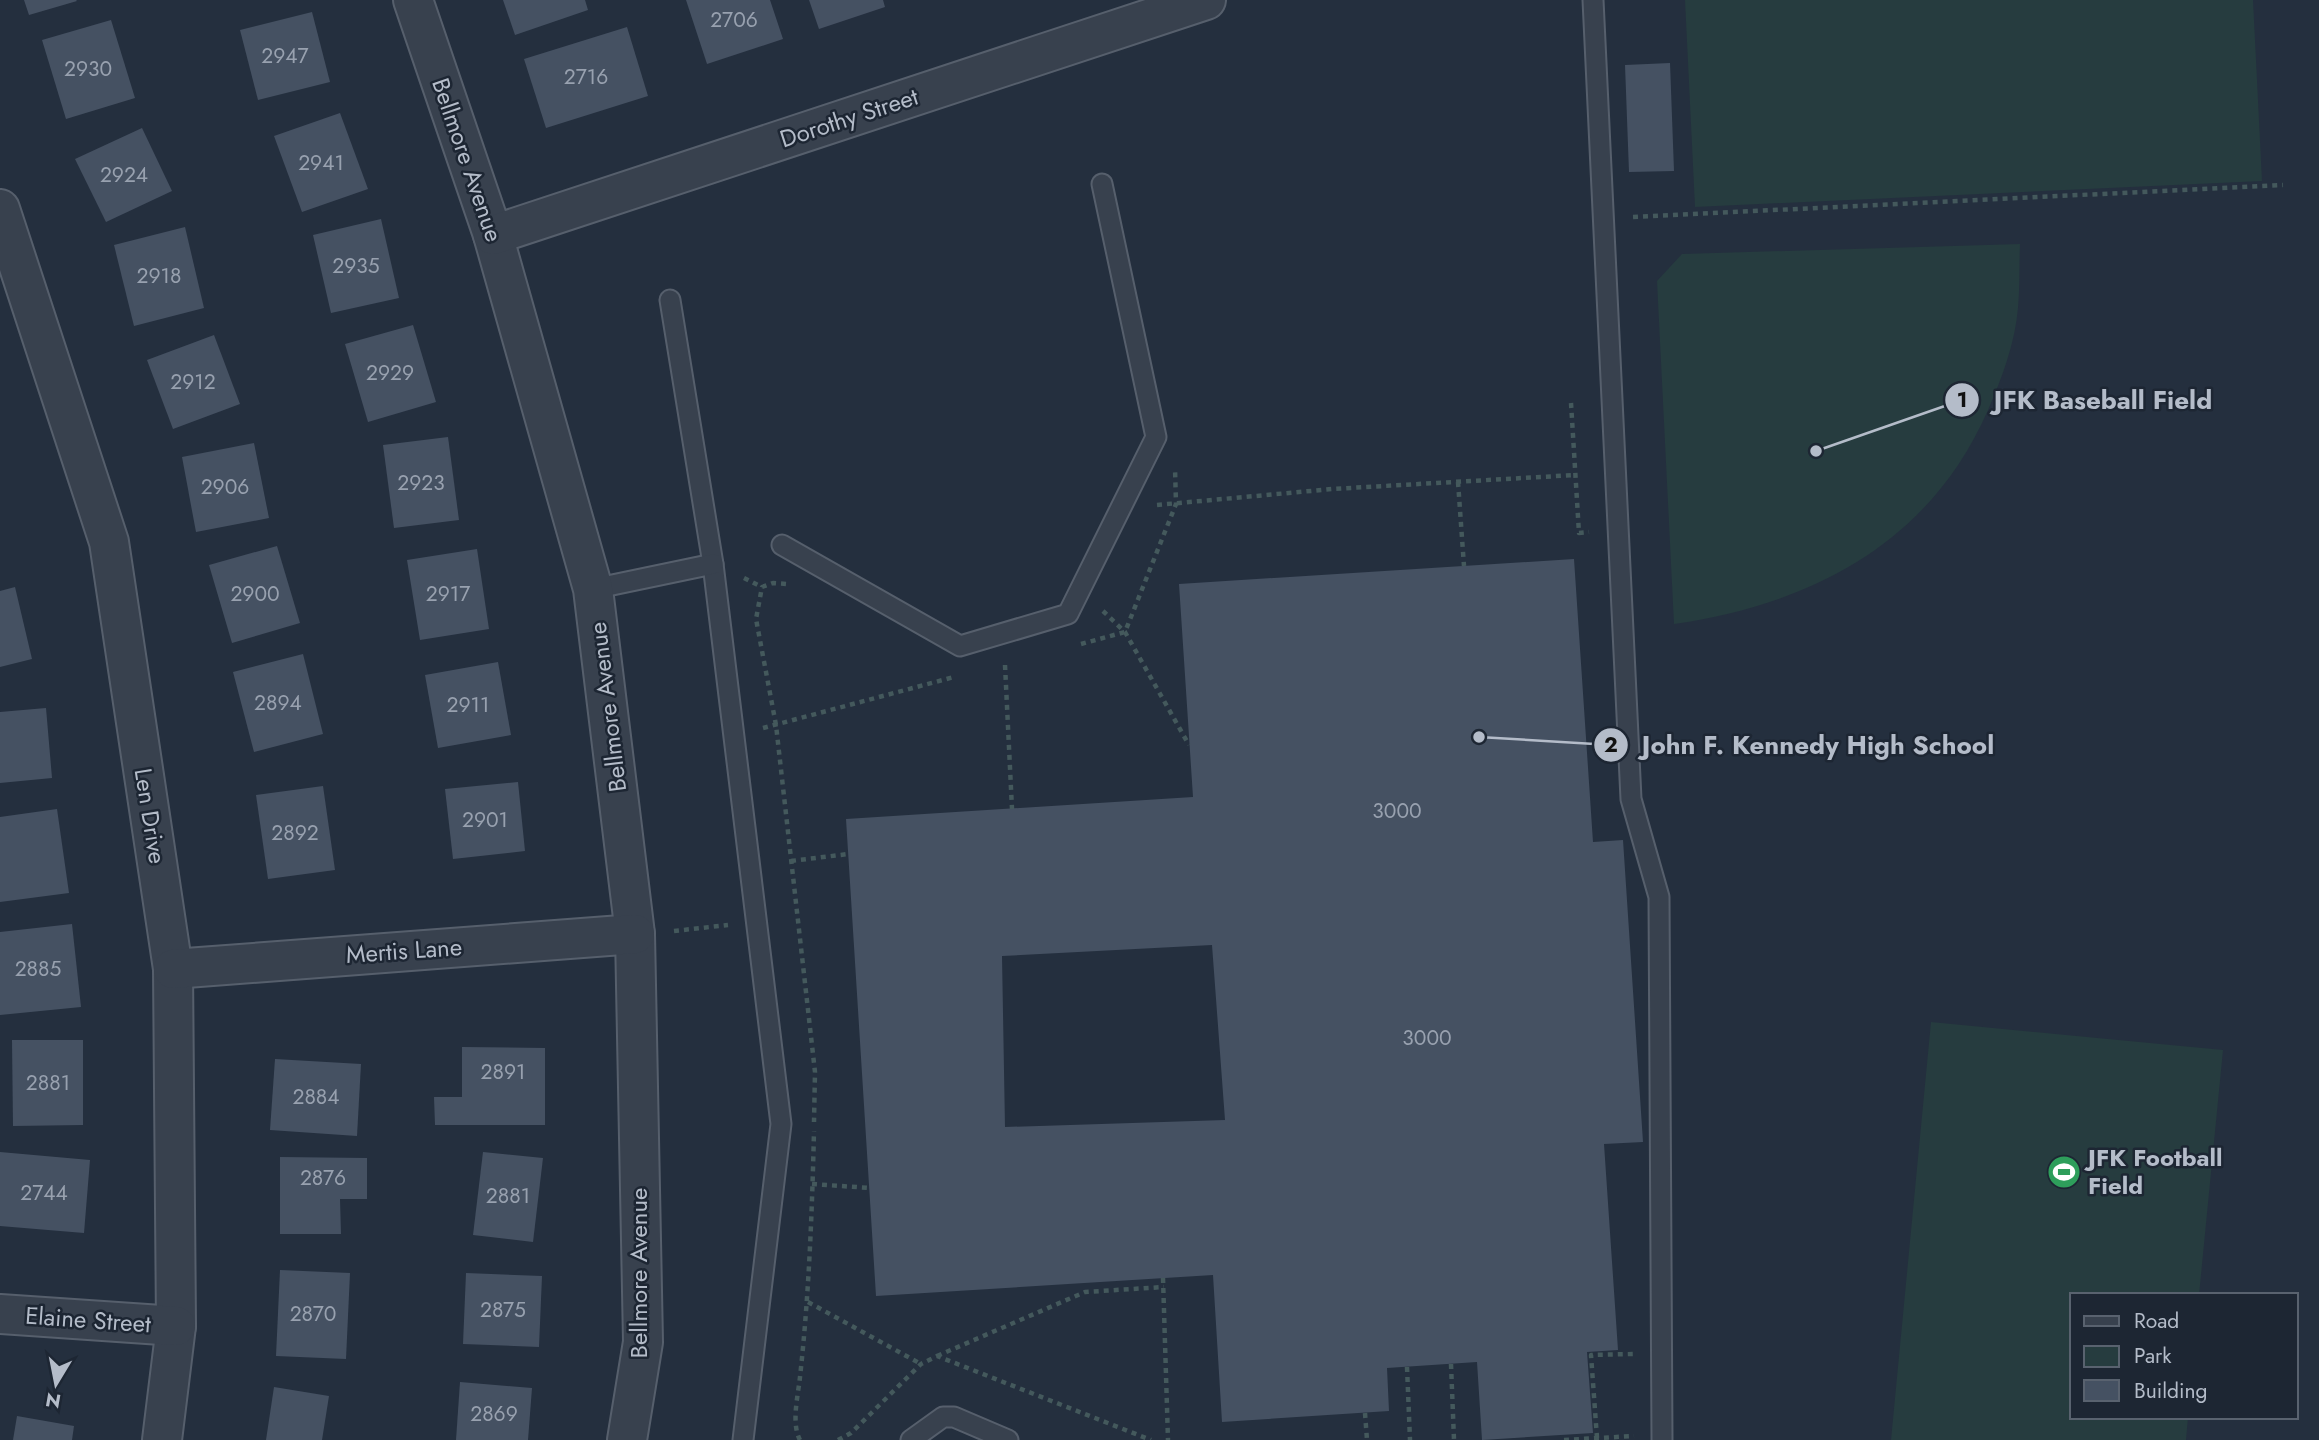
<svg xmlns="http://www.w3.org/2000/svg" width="2319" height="1440" viewBox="0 0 2319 1440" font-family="Jost,sans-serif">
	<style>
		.green { fill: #263c3f }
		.building { fill: #455162; fill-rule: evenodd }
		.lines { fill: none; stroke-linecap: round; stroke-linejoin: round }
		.lane-casing { stroke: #565f6c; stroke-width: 23 }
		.street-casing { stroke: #565f6c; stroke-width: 42 }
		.path { stroke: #44595c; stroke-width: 4.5; stroke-dasharray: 5 5; stroke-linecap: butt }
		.lane { stroke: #38414e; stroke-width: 19 }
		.street { stroke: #38414e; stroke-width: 38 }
		.labels { text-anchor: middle; stroke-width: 5; stroke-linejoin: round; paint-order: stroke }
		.number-label { font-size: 21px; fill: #98a1af }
		.street-label { font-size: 24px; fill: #b4bcc9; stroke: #1d2633 }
		.poi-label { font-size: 24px; font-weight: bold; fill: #b4bcc9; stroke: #1d2633; text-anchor: start }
		.leader { fill: none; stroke: #b4bcc9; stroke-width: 2.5 }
		.callout-dot { fill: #b4bcc9; stroke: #1d2633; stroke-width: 2.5 }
		.mark-label { font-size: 21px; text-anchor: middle; font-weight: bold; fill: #111 }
		.callout-label { font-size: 26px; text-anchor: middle; font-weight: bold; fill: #b4bcc9; stroke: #1d2633; stroke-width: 5; stroke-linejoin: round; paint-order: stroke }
	</style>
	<rect width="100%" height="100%" fill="#242f3e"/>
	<g class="green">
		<path d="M1685,0H2253L2262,181L1695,207Z"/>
		<path d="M2020,244C2019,266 2020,287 2018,308C2015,343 2002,378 1988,410C1930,543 1812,604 1674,624L1657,281L1682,254Z"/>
		<path d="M1931,1022L2223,1050L2199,1295H2072V1417H2188L2186,1440H1891Z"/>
	</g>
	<g class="building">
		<path d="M24,0H76L77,1L29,15Z"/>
		<path d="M503,0H585L588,10L515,35Z"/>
		<path d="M686,0H770L783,39L707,64Z"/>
		<path d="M809,0H883L885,7L819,29Z"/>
		<path d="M312,12L330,82L258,100L240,30Z"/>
		<path d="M111,20L135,98L66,119L42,40Z"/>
		<path d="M627,27L648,96L546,128L524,59Z"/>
		<path d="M1670,63L1674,171L1629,172L1625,65Z"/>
		<path d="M340,113L368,189L302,212L274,136Z"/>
		<path d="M142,128L172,191L106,222L75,159Z"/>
		<path d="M381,219L399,298L331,313L313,235Z"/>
		<path d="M185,227L204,308L134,326L114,245Z"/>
		<path d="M413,325L436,402L368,422L345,344Z"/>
		<path d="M214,335L240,404L173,429L147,360Z"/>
		<path d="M448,437L459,520L394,528L383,445Z"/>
		<path d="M254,443L269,518L196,532L182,457Z"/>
		<path d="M277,546L300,623L232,643L209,565Z"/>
		<path d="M477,549L489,629L420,640L407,560Z"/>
		<path d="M1574,559L1593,842L1623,840L1643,1142L1604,1144L1618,1350L1587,1352L1593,1433L1482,1440L1477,1362L1387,1368L1389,1411L1222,1422L1213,1275L876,1296L846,819L1193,797L1179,584ZM1212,945L1225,1120L1005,1127L1002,956Z"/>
		<path d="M15,587L32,659L0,667V591Z"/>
		<path d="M303,654L323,734L254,752L233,672Z"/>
		<path d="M498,662L511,735L438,748L425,675Z"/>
		<path d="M46,708L52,778L0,783V712Z"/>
		<path d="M518,782L525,851L453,859L445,789Z"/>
		<path d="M323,786L335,870L268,879L256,795Z"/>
		<path d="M57,809L69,893L0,902V817Z"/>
		<path d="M72,924L81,1007L0,1015V932Z"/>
		<path d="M12,1040H83V1125L13,1126Z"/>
		<path d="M462,1047L545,1048V1125H435L434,1097H462Z"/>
		<path d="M275,1059L361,1064L357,1136L270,1130Z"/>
		<path d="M0,1152L90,1160L84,1233L0,1226Z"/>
		<path d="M483,1152L543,1158L533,1242L473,1235Z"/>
		<path d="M280,1157L367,1158V1199H340L341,1234H280Z"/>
		<path d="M280,1270L350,1273L346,1359L276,1356Z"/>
		<path d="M466,1273L542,1276L539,1347L463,1344Z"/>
		<path d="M460,1382L532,1388L528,1440H456Z"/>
		<path d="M274,1387L329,1396L322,1440H266Z"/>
		<path d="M17,1416L74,1426L72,1440H13Z"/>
	</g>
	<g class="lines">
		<defs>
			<g id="lane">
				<path d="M1593,0L1631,799L1659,897L1662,1440"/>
				<path d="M670,300L713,564L781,1124L743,1440"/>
				<path d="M782,545L960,646L1068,614L1156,437L1102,184"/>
				<path d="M593,589L713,564"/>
				<path d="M911,1440L943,1417H954L1008,1440"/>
			</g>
			<g id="street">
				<path d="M413,0L493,235L593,589L635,934L643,1342L627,1440"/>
				<path d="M0,209L109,542L173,969L176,1326L162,1440"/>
				<path d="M493,235L1206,0"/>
				<path d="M173,969L635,934"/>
				<path d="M0,1314L176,1326"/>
			</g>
		</defs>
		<use href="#lane" class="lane-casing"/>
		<use href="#street" class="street-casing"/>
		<g class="path">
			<path d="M1633,217L2283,185"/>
			<path d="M1571,403L1579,533L1589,532"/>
			<path d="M1458,482L1464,566"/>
			<path d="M1157,505L1332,489L1575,475"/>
			<path d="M744,578L762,587"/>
			<path d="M786,584L773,583L762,587L756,619L776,725L815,1072L814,1122"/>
			<path d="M1103,611L1125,632L1189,745"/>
			<path d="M1081,644L1125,632L1176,504L1175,468"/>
			<path d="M1005,665L1012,809"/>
			<path d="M763,728L954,677"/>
			<path d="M791,861L848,854"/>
			<path d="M674,931L728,925"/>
			<path d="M812,1184L870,1188"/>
			<path d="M1163,1278L1168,1440"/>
			<path d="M808,1302L921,1364"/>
			<path d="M937,1356L1085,1292L1164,1287"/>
			<path d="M1451,1364L1454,1440"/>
			<path d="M1407,1367L1410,1440"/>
			<path d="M1365,1413L1367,1440"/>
			<path d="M1597,1438L1591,1355L1633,1354"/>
			<path d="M800,1440C791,1423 798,1396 800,1377C809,1295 812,1213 814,1131"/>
			<path d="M838,1440L851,1433L921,1364L937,1356L1151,1440"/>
			<path d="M1564,1440L1634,1436"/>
		</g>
		<use href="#lane" class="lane"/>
		<use href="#street" class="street"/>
	</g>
	<defs>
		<symbol id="stadium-disc" viewBox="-11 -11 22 22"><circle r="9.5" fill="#2e9e5b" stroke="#1d2633"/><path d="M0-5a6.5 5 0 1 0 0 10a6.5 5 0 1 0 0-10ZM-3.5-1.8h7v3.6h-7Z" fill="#fff"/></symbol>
	</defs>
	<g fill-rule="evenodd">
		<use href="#stadium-disc" x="2045" y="1153" width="38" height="38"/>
	</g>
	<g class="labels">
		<g class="number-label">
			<text x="734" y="27">2706</text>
			<text x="285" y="63">2947</text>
			<text x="88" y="76">2930</text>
			<text x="586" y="84">2716</text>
			<text x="321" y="170">2941</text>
			<text x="124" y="182">2924</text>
			<text x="356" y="273">2935</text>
			<text x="159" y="283">2918</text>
			<text x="390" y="380">2929</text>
			<text x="193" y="389">2912</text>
			<text x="421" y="490">2923</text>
			<text x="225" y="494">2906</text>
			<text x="255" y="601">2900</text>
			<text x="448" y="601">2917</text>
			<text x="278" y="710">2894</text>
			<text x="468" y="712">2911</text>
			<text x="1397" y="818">3000</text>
			<text x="485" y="827">2901</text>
			<text x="295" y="840">2892</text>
			<text x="38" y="976">2885</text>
			<text x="1427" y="1045">3000</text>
			<text x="503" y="1079">2891</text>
			<text x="48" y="1090">2881</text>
			<text x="316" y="1104">2884</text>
			<text x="323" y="1185">2876</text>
			<text x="44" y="1200">2744</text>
			<text x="508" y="1203">2881</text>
			<text x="503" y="1317">2875</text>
			<text x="313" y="1321">2870</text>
			<text x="494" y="1421">2869</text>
		</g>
		<g class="street-label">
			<text transform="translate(849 118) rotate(-18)" y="8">Dorothy Street</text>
			<text transform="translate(467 160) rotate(71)" y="8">Bellmore Avenue</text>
			<text transform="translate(608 707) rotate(-97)" y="8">Bellmore Avenue</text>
			<text transform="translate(150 816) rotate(81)" y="8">Len Drive</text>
			<text transform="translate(404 951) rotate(-4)" y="8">Mertis Lane</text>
			<text transform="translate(639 1273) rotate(-90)" y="8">Bellmore Avenue</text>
			<text transform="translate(88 1320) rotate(4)" y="8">Elaine Street</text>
		</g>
		<g class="poi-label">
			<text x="2088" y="1166">JFK Football<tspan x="2088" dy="28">Field</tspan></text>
		</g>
	</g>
	<path class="leader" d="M1816 451L1962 400M1479 737L1611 745"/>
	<g class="callout-dot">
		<circle cx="1816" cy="451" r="7"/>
		<circle cx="1479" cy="737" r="7"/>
		<circle cx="1962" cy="400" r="18"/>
		<circle cx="1611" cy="745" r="18"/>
	</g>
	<g class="mark-label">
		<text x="1962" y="407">1</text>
		<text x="1611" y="752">2</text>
	</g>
	<g class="callout-label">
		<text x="2103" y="409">JFK Baseball Field</text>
		<text x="1818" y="754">John F. Kennedy High School</text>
	</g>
	<rect x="2070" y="1293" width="228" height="126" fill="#1d2633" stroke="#59626f" stroke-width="2"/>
	<rect x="2084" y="1316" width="35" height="10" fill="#38414e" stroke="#59626f" stroke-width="2"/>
	<text x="2134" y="1328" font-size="21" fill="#b4bcc9">Road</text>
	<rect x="2084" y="1346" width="35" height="21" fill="#263c3f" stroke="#59626f" stroke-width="2"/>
	<text x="2134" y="1363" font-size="21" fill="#b4bcc9">Park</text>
	<rect x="2084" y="1380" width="35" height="21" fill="#455162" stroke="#59626f" stroke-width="2"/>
	<text x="2134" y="1398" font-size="21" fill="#b4bcc9">Building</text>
	<g transform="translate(56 1384) rotate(190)" stroke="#1d2633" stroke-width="5" paint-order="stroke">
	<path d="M0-5L12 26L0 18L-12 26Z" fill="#b4bcc9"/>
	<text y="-10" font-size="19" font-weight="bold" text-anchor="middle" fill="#b4bcc9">N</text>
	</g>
</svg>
